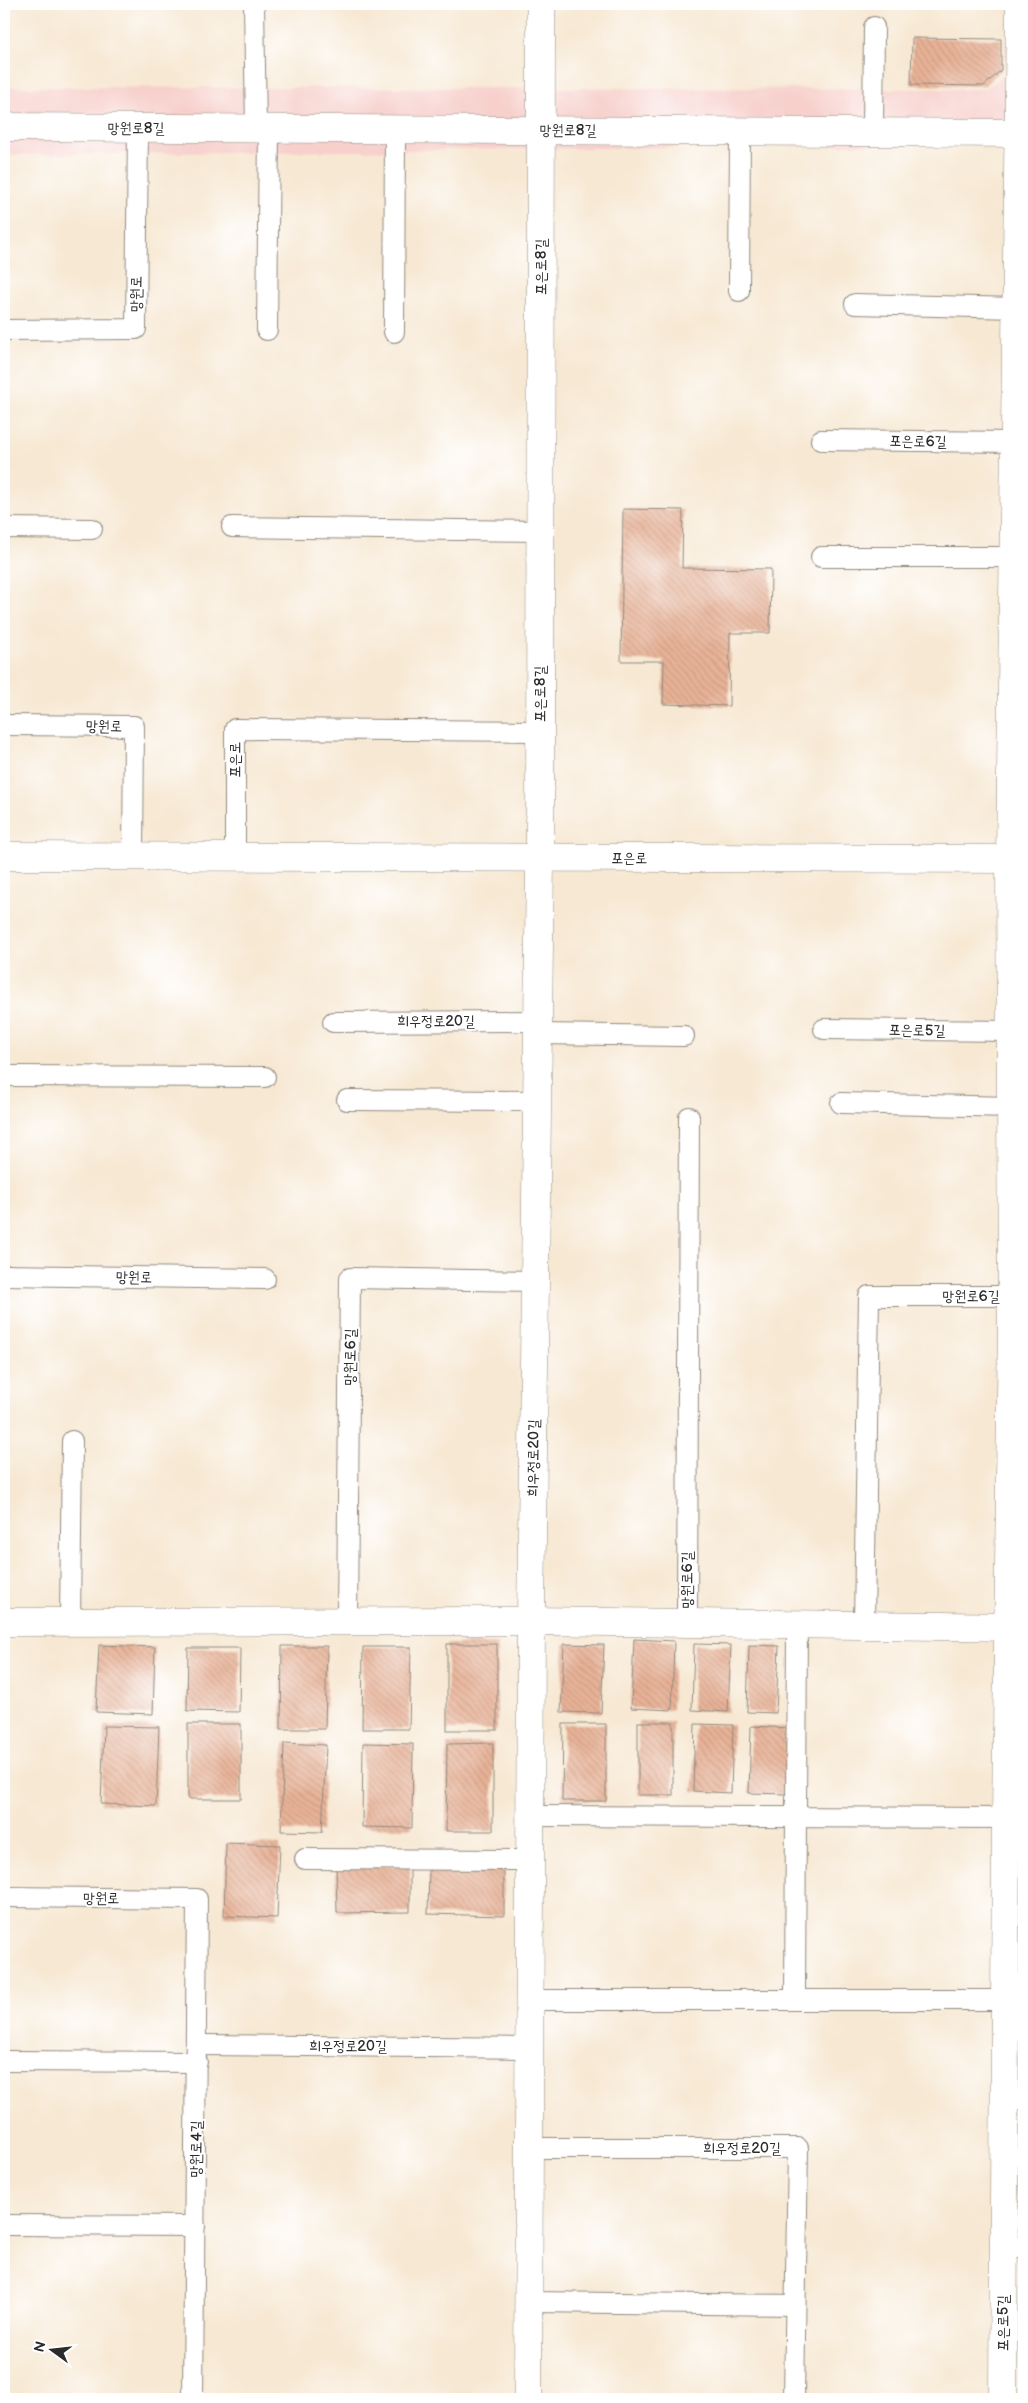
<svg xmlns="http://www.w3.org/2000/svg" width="1028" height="2403" viewBox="0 0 1028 2403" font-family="'Balsamiq Sans','Poor Story',sans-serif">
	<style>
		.built { fill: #f7d0cc }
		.building { fill: url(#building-back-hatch) }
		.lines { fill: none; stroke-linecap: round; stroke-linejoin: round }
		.service-casing { stroke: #918a7f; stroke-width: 22 }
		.minor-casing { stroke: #918a7f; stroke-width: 29 }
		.tertiary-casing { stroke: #918a7f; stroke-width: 29 }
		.service { stroke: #fff; stroke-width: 20 }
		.minor { stroke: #fff; stroke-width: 28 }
		.tertiary { stroke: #fff; stroke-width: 28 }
		.labels { text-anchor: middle; stroke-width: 4; stroke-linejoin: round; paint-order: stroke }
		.street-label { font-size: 15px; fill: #2b2b2b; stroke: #fff }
	</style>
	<defs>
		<pattern id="building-back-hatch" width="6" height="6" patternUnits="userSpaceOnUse" patternTransform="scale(1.25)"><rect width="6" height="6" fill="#e8b297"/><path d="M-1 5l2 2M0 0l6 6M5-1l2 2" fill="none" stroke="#c79982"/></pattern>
	</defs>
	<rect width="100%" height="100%" fill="#fff"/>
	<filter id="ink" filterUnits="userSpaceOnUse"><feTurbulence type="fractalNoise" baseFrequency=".02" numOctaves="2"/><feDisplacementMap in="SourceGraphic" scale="10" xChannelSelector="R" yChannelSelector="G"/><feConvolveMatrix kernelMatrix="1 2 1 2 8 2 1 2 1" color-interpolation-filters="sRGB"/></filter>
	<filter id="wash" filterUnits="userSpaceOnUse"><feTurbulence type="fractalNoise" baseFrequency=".0096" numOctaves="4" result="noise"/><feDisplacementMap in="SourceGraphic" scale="20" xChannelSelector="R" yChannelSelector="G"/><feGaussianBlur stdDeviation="1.12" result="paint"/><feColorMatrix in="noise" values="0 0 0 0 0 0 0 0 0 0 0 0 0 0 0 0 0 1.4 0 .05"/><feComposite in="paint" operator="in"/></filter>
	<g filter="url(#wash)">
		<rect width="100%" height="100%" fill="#f7e8d3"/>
		<path class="built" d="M1006,42H1024V143L4,155V87L984,89L1006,75Z"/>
		<g id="blocks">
			<g class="building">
				<path d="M912,38L1001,39V70L984,86L911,85Z"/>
				<path d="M623,509L683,510L682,568L771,569L770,633H730L729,706L663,704L664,661H621Z"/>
				<path d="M634,1639L674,1641L672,1710L631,1708Z"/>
				<rect x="447" y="1644" width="50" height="86"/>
				<path d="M564,1644L604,1645L601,1713L561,1712Z"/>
				<path d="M694,1644L731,1645L728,1712L692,1710Z"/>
				<path d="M99,1645L155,1647L153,1714L96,1712Z"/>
				<path d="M749,1645L779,1646L776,1713L747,1712Z"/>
				<path d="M282,1646H327L325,1729H281Z"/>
				<path d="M363,1647H411L409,1729H362Z"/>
				<path d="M188,1648H240L239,1712L187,1711Z"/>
				<rect x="638" y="1722" width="35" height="73"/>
				<rect x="188" y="1724" width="53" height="75"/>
				<path d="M563,1724H606V1801H562Z"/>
				<path d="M695,1724L733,1725L731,1793L693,1791Z"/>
				<path d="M104,1726L159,1727L156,1806L101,1804Z"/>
				<path d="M751,1726L790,1728L787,1794L749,1793Z"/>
				<path d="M284,1743L326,1745L322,1832L281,1831Z"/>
				<path d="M363,1743L413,1744L412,1828L362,1827Z"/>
				<path d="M493,1743V1831H446L447,1744Z"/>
				<path d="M226,1843L280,1845L277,1918L224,1916Z"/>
				<path d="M336,1865L410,1866V1912L337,1913Z"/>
				<path d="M504,1865V1916L428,1914L429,1867Z"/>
			</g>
		</g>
	</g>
	<g filter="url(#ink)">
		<use href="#blocks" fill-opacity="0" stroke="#918a7f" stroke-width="1"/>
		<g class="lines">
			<defs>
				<g id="service">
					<path d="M254,4L256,128"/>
					<path d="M873,131L874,27"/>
					<path d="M739,291L740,131"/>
					<path d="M855,304L1017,308"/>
					<path d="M4,330L136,329L138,128"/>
					<path d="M267,330L269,128"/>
					<path d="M394,332L395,129"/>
					<path d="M821,440L1015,442"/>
					<path d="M232,527L540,531"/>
					<path d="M4,528L92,529"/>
					<path d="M821,557H1015"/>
					<path d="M4,725L134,726L133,856"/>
					<path d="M235,857V729L540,731"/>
					<path d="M333,1022L538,1021"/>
					<path d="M824,1029L1011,1031"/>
					<path d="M538,1034L684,1036"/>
					<path d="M4,1076L265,1077"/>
					<path d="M347,1100L537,1101"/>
					<path d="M841,1103L1012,1107"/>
					<path d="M4,1275L265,1279"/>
					<path d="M347,1621L350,1278L535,1281"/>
					<path d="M70,1622L72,1441"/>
					<path d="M687,1623L689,1117"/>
					<path d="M864,1624L869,1296H1011"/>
					<path d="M530,1816L1006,1818"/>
					<path d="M305,1859L530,1860"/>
					<path d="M4,1897L197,1899L193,2399"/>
					<path d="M795,1999L797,1624"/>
					<path d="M529,2000H1006"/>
					<path d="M197,2045L530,2048"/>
					<path d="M4,2061L197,2062"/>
					<path d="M1005,2099H1024"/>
					<path d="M530,2148H798L794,2399"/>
					<path d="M4,2225L195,2226"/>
					<path d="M1004,2247H1024"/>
					<path d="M529,2302L795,2305"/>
				</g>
				<g id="minor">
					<path d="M4,127L1024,133"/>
					<path d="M4,1622L531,1621L1024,1627"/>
					<path d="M528,2399L531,1621L540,858L541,4"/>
					<path d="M1003,2399L1006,1818L1012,1315L1010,859L1020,4"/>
				</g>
				<path id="tertiary" d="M4,856L1024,859"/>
			</defs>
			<use href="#service" class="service-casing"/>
			<use href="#minor" class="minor-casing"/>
			<use href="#tertiary" class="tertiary-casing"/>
			<use href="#service" class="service"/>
			<use href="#minor" class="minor"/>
			<use href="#tertiary" class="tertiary"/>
		</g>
	</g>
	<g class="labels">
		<g class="street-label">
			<text x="136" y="133">망원로8길</text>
			<text x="568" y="135">망원로8길</text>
			<text transform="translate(541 267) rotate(-90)" y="5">포은로8길</text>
			<text transform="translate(136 294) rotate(-89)" y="5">망원로</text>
			<text transform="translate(918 441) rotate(1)" y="5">포은로6길</text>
			<text transform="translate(540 694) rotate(-90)" y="5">포은로8길</text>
			<text transform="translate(104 726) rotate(1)" y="5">망원로</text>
			<text transform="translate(235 760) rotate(-90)" y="5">포은로</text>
			<text x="629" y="863">포은로</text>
			<text x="436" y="1026">희우정로20길</text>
			<text transform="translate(917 1030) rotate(1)" y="5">포은로5길</text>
			<text transform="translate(134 1277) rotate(1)" y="5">망원로</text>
			<text x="971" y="1301">망원로6길</text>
			<text transform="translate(350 1357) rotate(-89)" y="5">망원로6길</text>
			<text transform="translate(533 1458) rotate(-89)" y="5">희우정로20길</text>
			<text transform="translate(687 1580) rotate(-90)" y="5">망원로6길</text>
			<text x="101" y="1903">망원로</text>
			<text x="348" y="2051">희우정로20길</text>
			<text x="742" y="2153">희우정로20길</text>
			<text transform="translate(196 2149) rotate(-89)" y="5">망원로4길</text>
			<text transform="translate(1003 2323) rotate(-90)" y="5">포은로5길</text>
		</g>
	</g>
	<rect width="1028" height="2403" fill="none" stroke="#fff" stroke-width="20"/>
	<g transform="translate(52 2350) rotate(285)" stroke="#ffffff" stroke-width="4" paint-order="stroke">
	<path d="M0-4L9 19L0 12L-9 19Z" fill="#2b2b2b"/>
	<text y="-8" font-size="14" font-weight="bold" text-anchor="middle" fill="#2b2b2b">N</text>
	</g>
</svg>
